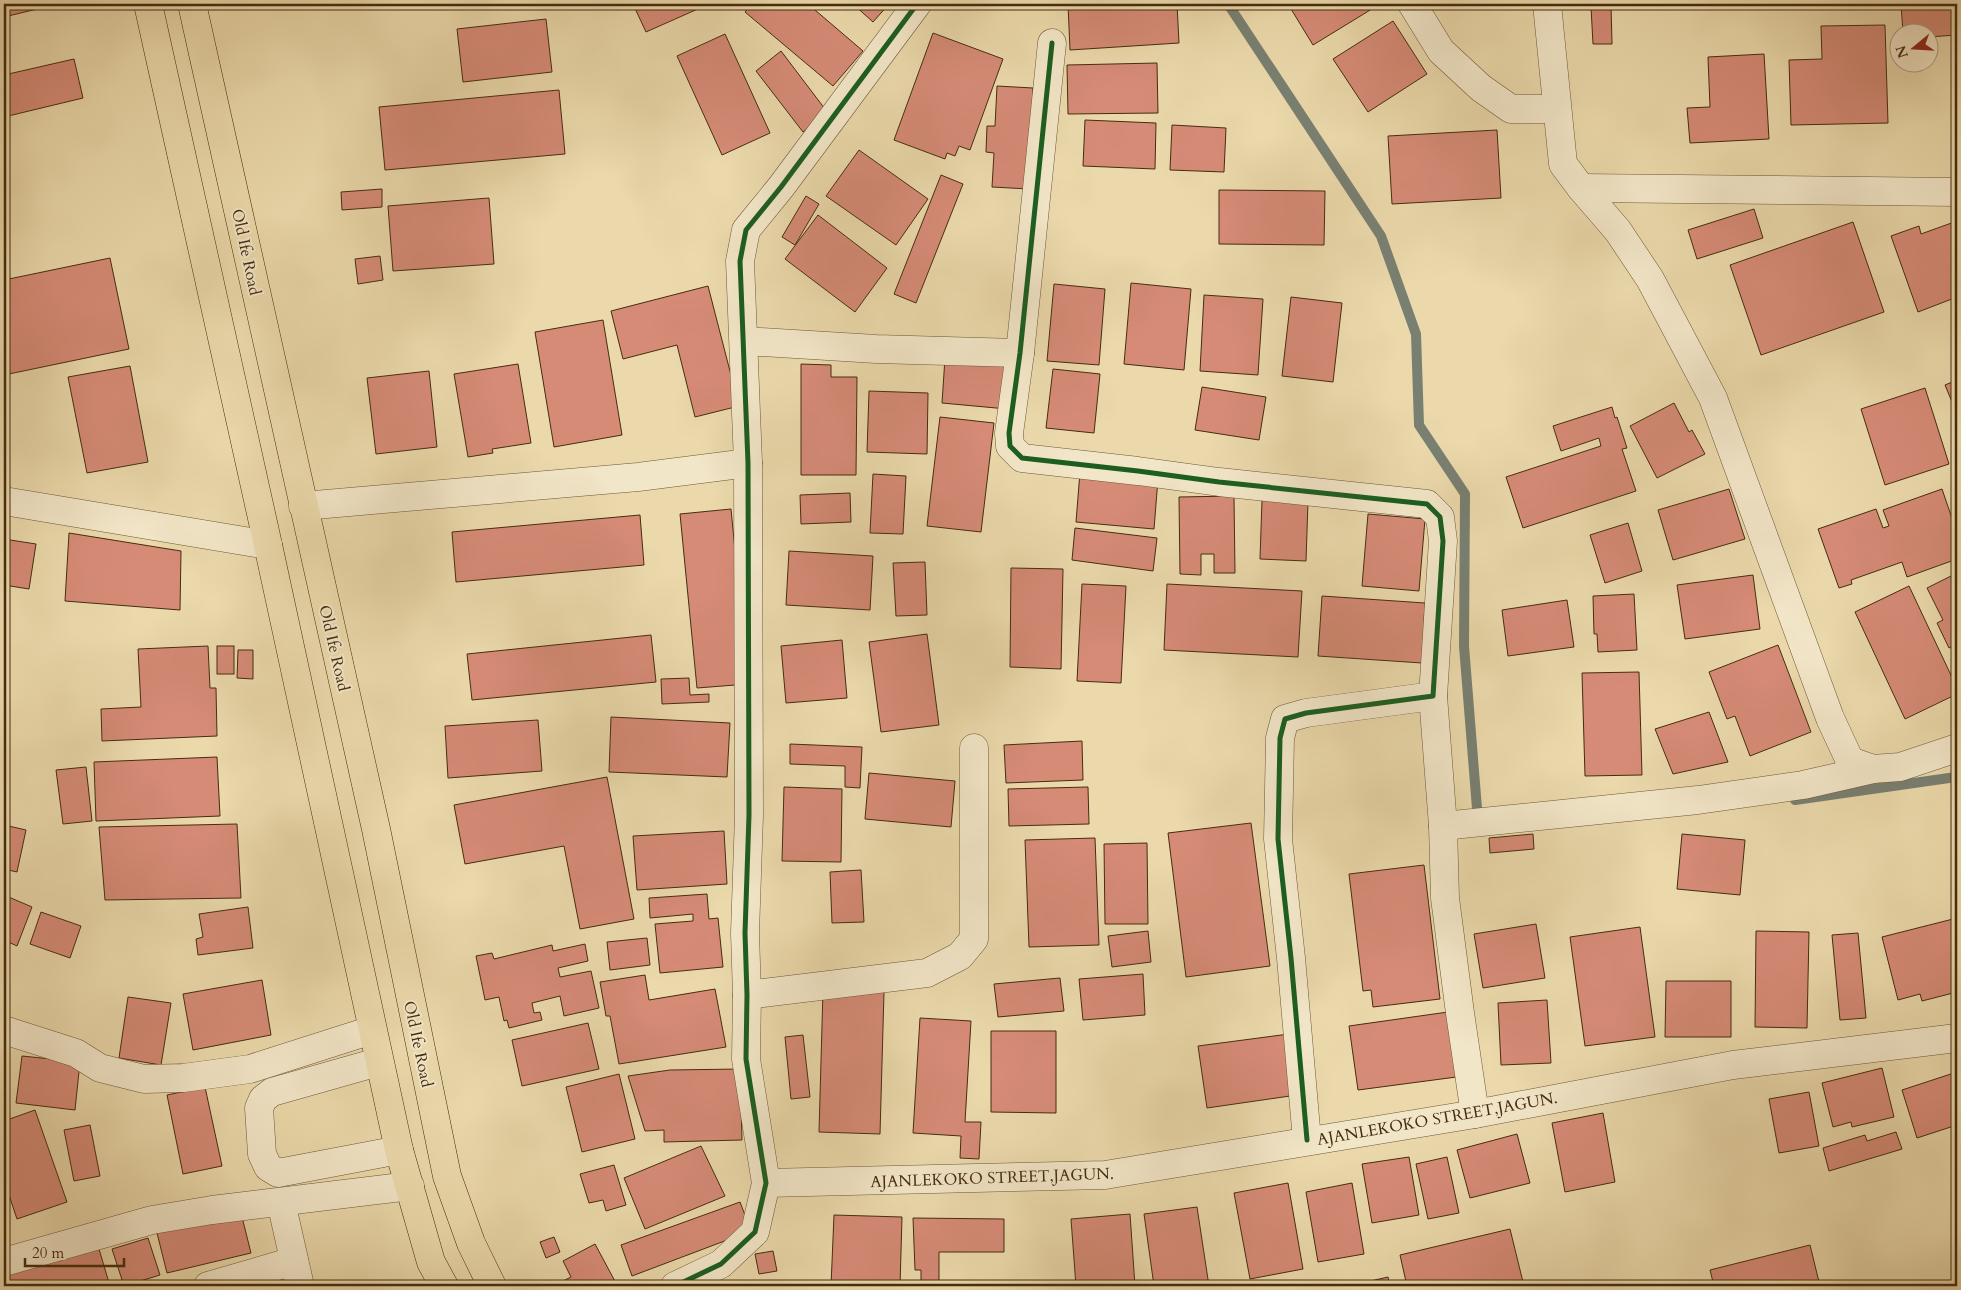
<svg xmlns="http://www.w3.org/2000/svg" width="1961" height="1290" viewBox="0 0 1961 1290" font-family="Cardo,serif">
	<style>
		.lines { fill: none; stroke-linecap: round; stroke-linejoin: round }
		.stream { stroke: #798072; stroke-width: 10 }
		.building { fill: #d68b77; stroke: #452c10 }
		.minor-casing { stroke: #6e5737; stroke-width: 29 }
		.major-casing { stroke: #452c10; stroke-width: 29 }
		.minor { stroke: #f2e6c8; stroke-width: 28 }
		.major { stroke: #ebd9ab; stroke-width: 28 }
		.cycleway-casing { stroke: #f2e6c8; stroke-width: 8 }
		.cycleway { stroke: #1b5e20; stroke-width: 5 }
		.labels { text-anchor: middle; stroke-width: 4; stroke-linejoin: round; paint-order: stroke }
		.street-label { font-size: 16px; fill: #452c10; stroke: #f2e6c8 }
	</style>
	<rect width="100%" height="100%" fill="#ebd9ab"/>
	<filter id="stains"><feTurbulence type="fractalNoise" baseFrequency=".004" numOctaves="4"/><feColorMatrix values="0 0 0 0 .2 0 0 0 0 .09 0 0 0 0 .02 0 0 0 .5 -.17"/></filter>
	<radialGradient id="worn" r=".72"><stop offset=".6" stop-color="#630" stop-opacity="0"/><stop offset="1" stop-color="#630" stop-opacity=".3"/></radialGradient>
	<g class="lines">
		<g class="stream">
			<path d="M1228,4L1381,236L1416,334L1419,425L1465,494L1464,646L1478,821"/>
			<path d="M1795,800L1956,777L1957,780"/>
		</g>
	</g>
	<g class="building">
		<path d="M4,4H58L4,17Z"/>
		<path d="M633,4H709L646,32Z"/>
		<path d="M752,4H808L863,51L833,86L745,12Z"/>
		<path d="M853,4H889L873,22Z"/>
		<path d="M1068,4H1177L1179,43L1070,50Z"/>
		<path d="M1288,4H1380L1313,45Z"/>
		<path d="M1438,4H1488L1438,8Z"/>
		<path d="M1901,4H1957V35L1928,37V32H1903Z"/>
		<path d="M1611,6L1612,44H1593L1591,7Z"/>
		<path d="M546,19L552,72L463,82L457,29Z"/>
		<path d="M1393,21L1427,74L1368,112L1333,59Z"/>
		<path d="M1885,25L1888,123L1791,125L1789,60L1822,59L1821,26Z"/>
		<path d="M933,33L1003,59L970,150L959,146L955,156L947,153L945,159L894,140Z"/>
		<path d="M725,34L770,133L722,155L677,56Z"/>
		<path d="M781,51L828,113L803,132L756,71Z"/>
		<path d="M1764,54L1769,139L1690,143L1687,108L1710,107L1708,57Z"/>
		<path d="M74,59L83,98L4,117V75Z"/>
		<path d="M1157,63L1158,113L1068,114L1067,65Z"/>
		<path d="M997,86L1033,88L1029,189L992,187L994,153L986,152L987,126H995Z"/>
		<path d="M559,90L565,154L385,170L379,107Z"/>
		<path d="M1085,120L1156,123L1155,169L1083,166Z"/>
		<path d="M1172,125L1226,128L1224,172L1170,170Z"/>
		<path d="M1497,130L1501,198L1392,204L1388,136Z"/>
		<path d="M859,150L928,199L896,245L826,196Z"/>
		<path d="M941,175L963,184L916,303L894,294Z"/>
		<path d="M382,189V207L342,210L341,192Z"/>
		<path d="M1219,190L1325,191L1324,245L1219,244Z"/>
		<path d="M806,196L819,204L795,245L782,237Z"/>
		<path d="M489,198L494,264L393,271L388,206Z"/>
		<path d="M1754,209L1763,238L1697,259L1688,230Z"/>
		<path d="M818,215L887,268L855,312L785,259Z"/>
		<path d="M1957,221V297L1918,312L1891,236L1919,226L1921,234Z"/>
		<path d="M1853,222L1884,312L1761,355L1730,265Z"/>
		<path d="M380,256L383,280L358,284L355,259Z"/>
		<path d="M110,258L129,349L4,375V280Z"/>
		<path d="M1131,283L1191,289L1184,370L1124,364Z"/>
		<path d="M1054,284L1105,289L1099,365L1047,361Z"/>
		<path d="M708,286L739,406L695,417L677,345L623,359L611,311Z"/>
		<path d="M1204,295L1263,299L1258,375L1200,371Z"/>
		<path d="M1291,297L1342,303L1333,382L1282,376Z"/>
		<path d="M603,320L622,435L554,447L535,332Z"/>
		<path d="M945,358L1011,363L1007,409L942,403Z"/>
		<path d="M518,364L531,443L492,449L493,453L468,457L454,374Z"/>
		<path d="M801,364L831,365V377H857L856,475H801Z"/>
		<path d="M130,366L148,462L87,473L68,377Z"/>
		<path d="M1053,369L1100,374L1094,433L1046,428Z"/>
		<path d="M429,371L437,447L376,454L367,378Z"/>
		<path d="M1957,380V414L1945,385Z"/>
		<path d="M1202,387L1266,397L1259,440L1195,430Z"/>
		<path d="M1925,388L1949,464L1885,485L1861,409Z"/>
		<path d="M869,391L928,393L927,454L867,452Z"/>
		<path d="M1674,403L1689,432L1692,430L1705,454L1657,478L1630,426Z"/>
		<path d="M1612,407L1615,418L1617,417L1627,448L1622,449L1636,491L1523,528L1506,477L1601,446L1599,438L1561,451L1553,426Z"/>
		<path d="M940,417L994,423L981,532L927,526Z"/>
		<path d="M1080,472L1158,479L1154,529L1076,522Z"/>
		<path d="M873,474L906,476L903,534L870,533Z"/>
		<path d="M1729,489L1745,539L1673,560L1658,510Z"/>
		<path d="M1942,489L1957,533V559L1907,577L1902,562L1851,580L1852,584L1839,588L1818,529L1876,509L1883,528L1889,526L1883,510Z"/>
		<path d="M850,493L851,522L801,524L800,495Z"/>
		<path d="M1234,496L1235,573H1214V554H1201V575L1180,574L1179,497Z"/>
		<path d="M1262,500L1308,502L1306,561L1260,559Z"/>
		<path d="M731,509L748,684L697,688L680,514Z"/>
		<path d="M1368,514L1425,519L1419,591L1362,586Z"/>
		<path d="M640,515L644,565L456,582L452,532Z"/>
		<path d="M1628,523L1642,571L1605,583L1590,535Z"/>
		<path d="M1075,528L1157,538L1153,571L1072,560Z"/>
		<path d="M69,533L181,551L180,610L65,601Z"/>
		<path d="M4,539L36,544L29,589L4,585Z"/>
		<path d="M789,551L873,556L870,610L786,605Z"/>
		<path d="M925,562L927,615L896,616L893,563Z"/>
		<path d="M1011,568L1063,569L1061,669L1010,667Z"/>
		<path d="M1957,573V649L1955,645L1949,648L1937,623L1943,620L1927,588Z"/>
		<path d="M1753,575L1760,629L1685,639L1677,585Z"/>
		<path d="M1082,584L1126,586L1121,683L1077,681Z"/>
		<path d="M1167,584L1302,591L1298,657L1164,650Z"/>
		<path d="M1909,586L1957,688V694L1905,719L1855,612Z"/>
		<path d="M1634,594L1637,650L1598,652L1597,634H1594L1593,596Z"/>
		<path d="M1322,596L1425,603L1422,663L1318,656Z"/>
		<path d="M1567,600L1574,647L1508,656L1502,610Z"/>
		<path d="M927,634L939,725L881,732L869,642Z"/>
		<path d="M651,635L656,682L472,700L467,654Z"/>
		<path d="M842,640L847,698L786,703L781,646Z"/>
		<path d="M1778,645L1811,732L1750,756L1735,716L1727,719L1709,672Z"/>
		<path d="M208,646L210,688H216L217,736L102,741L101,709L141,707L138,649Z"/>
		<rect x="217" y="646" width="17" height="28"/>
		<path d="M238,650H253V679L237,678Z"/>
		<path d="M1639,672L1642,775L1585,776L1582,673Z"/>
		<path d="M689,678L690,695L709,694V702L662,704L661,679Z"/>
		<path d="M1709,712L1728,762L1673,774L1655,729Z"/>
		<path d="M611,717L730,723L727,777L609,772Z"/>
		<path d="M538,720L542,771L448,778L445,726Z"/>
		<path d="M1082,741L1083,780L1006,783L1004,745Z"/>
		<path d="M790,744L862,747L860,788L845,787V766L790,764Z"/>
		<path d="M217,757L220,816L96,821L94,762Z"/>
		<path d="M86,767L92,821L63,824L56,770Z"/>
		<path d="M869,773L955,781L951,827L865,819Z"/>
		<path d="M607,777L634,919L580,929L564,846L465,864L454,805Z"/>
		<path d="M784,787L842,789L841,862L782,861Z"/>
		<path d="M1088,787L1089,824L1009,826L1008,789Z"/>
		<path d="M1251,823L1270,966L1186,977L1168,833Z"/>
		<path d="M237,824L241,898L105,900L99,827Z"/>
		<path d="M4,825L26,830L17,872L4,869Z"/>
		<path d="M724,831L727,884L637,890L633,836Z"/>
		<path d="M1533,834L1534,849L1490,853L1489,838Z"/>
		<path d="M1682,834L1745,840L1740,895L1677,889Z"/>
		<path d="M1095,838L1099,945L1029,947L1025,840Z"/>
		<path d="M1147,843L1148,924H1105L1104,844Z"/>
		<path d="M1424,865L1440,999L1373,1007L1371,990L1363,991L1349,874Z"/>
		<path d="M861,870L864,922L832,923L830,872Z"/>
		<path d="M707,894L709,919L718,918L723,967L660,973L655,924L693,921V914L650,918L649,898Z"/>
		<path d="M4,895L32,907L17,946L4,940Z"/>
		<path d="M248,907L253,948L198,955L196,939L203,937L199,914Z"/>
		<path d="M41,912L81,926L70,958L30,944Z"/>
		<path d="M1957,918V992L1922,1001L1920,994L1898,1000L1882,937Z"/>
		<path d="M1536,924L1545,978L1483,988L1474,934Z"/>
		<path d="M1640,927L1655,1037L1585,1046L1570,937Z"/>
		<path d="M1148,931L1151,962L1112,967L1108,936Z"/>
		<path d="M1756,931L1809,932L1807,1028L1755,1027Z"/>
		<path d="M1858,933L1866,1018L1840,1020L1832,935Z"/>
		<path d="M647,938L650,965L610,970L607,942Z"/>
		<path d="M585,944L588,961L558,968L560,977L591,971L599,1008L564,1016L560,996L532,1003L534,1013L540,1012L542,1020L509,1028L507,1020L504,1021L499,997L485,1000L476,956L492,953L494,959L552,945L553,951Z"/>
		<path d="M1143,974L1145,1015L1083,1020L1079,979Z"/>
		<path d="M645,975L649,1000L715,989L726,1047L619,1064L610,1016H606L600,982Z"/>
		<path d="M1060,978L1064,1011L998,1017L994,984Z"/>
		<path d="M262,980L271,1035L193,1050L183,994Z"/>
		<path d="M1666,981H1731V1037H1665Z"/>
		<path d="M823,990L884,992L880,1134L819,1132Z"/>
		<path d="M128,997L171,1003L161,1065L119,1058Z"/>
		<path d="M1547,1000L1551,1063L1501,1065L1498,1003Z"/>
		<path d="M1455,1011L1464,1076L1358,1090L1349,1026Z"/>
		<path d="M920,1018L971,1021L965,1122H981L979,1159L960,1158L961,1136L913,1133Z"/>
		<path d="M588,1023L599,1069L522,1086L512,1040Z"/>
		<path d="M991,1031H1056V1113L991,1112Z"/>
		<path d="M1289,1034L1297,1095L1207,1108L1198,1046Z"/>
		<path d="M803,1035L810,1097L791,1099L785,1037Z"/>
		<path d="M22,1056L80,1062L75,1110L16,1103Z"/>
		<path d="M1882,1068L1894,1117L1852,1127L1851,1122L1833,1127L1822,1083Z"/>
		<path d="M740,1069L742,1140L664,1142V1130L645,1131L628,1076L670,1070Z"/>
		<path d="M1957,1072V1125L1917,1138L1902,1090Z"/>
		<path d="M619,1074L635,1139L582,1152L566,1087Z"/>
		<path d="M205,1087L222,1166L183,1174L167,1095Z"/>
		<path d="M1809,1092L1819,1146L1779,1153L1769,1099Z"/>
		<path d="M35,1110L67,1202L17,1219L4,1180V1121Z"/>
		<path d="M1603,1113L1615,1182L1565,1192L1552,1123Z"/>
		<path d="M90,1125L100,1176L74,1181L64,1130Z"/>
		<path d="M1896,1132L1902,1149L1829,1171L1823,1148L1865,1135L1867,1141Z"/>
		<path d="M1517,1134L1530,1183L1470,1198L1457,1150Z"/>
		<path d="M701,1146L725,1196L645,1229L624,1178Z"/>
		<path d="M1409,1157L1419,1215L1372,1223L1362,1164Z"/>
		<path d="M1447,1157L1459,1213L1428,1219L1416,1164Z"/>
		<path d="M614,1165L626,1205L606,1211L603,1200L589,1203L580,1174Z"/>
		<path d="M1288,1183L1303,1269L1250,1279L1234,1193Z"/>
		<path d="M1352,1183L1364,1254L1318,1262L1306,1192Z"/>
		<path d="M740,1202L751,1231L632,1276L621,1245Z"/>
		<path d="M1197,1207L1209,1286H1154L1144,1214Z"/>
		<path d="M240,1209L251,1253L167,1273L156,1229Z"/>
		<path d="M1130,1214L1135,1286H1076L1071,1219Z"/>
		<path d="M834,1215L902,1217L900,1286H831Z"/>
		<path d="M913,1218L1004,1219V1252H939V1286H921V1270H915Z"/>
		<path d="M1510,1229L1523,1282L1504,1286H1407L1400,1255Z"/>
		<path d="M554,1237L560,1252L546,1258L540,1242Z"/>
		<path d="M148,1238L160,1275L124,1286L112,1249Z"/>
		<path d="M96,1239L110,1286H5L4,1266Z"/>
		<path d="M595,1244L617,1285L558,1286L557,1284L571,1277L563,1261Z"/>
		<path d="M1810,1245L1820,1286H1714L1710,1270Z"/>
		<path d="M773,1251L777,1271L759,1274L755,1254Z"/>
		<path d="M1388,1277L1390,1286H1349Z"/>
		<path d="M1006,1281V1286H950Z"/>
	</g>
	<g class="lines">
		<defs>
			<g id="minor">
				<path d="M1412,4L1441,51L1481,88L1511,109H1557"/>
				<path d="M1547,4L1563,164L1581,188L1618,231L1650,279L1713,398L1830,718L1850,761L1873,769L1900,767L1957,748"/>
				<path d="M1052,43L1020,353L1009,433L1010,446L1022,458L1138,471L1219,482L1427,504L1440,517L1443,541L1433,696L1306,713L1285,719L1280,738L1278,839L1291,958L1307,1140"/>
				<path d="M1581,188L1957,192"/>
				<path d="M744,341L876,349L1020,353"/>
				<path d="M4,501L268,545"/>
				<path d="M303,506L638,477L748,463"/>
				<path d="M1433,696L1443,826L1445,898L1460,1013L1475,1114"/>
				<path d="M1443,826L1698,800L1803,785L1873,769"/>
				<path d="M747,995L927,973L960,956L974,939V748"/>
				<path d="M4,1030L76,1053L100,1068L144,1079L183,1078L250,1069L372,1030"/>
				<path d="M378,1062L272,1092L263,1099L259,1108L262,1154L268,1167L278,1173L399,1150"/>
				<path d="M766,1183L1105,1175L1475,1114L1733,1065L1957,1038"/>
				<path d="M281,1202L300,1286"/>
				<path d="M4,1262L152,1220L212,1210L410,1186"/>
				<path d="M208,1286L294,1261"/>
				<path d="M675,1286L721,1264L755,1232L766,1183L746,1059L747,995L745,933L749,815L748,463L740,261L746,230L781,187L917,4"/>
			</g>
			<g id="major">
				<path d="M148,4L268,545L399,1150L431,1262L444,1286"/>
				<path d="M192,4L376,829L447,1176L471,1243L492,1286"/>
			</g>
		</defs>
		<use href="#minor" class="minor-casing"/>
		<use href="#major" class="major-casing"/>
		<use href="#minor" class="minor"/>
		<use href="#major" class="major"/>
		<defs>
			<g id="cycleway">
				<path d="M1052,43L1020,353L1009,433L1010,446L1022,458L1138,471L1219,482L1427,504L1440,517L1443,541L1433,696L1306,713L1285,719L1280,738L1278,839L1291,958L1307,1140"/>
				<path d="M675,1286L721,1264L755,1232L766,1183L746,1059L747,995L745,933L749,815L748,463L740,261L746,230L781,187L917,4"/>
			</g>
		</defs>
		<use href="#cycleway" class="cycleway-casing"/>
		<use href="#cycleway" class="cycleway"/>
	</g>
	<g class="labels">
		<g class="street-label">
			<text transform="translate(247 252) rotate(78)" y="6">Old Ife Road</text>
			<text transform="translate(335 648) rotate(77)" y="6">Old Ife Road</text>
			<text transform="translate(419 1044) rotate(78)" y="6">Old Ife Road</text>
			<text transform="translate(1437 1118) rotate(-10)" y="6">AJANLEKOKO STREET,JAGUN.</text>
			<text transform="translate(992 1177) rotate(-2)" y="6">AJANLEKOKO STREET,JAGUN.</text>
		</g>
	</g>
	<rect width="1961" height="1290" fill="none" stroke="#ebd9ab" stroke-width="20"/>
	<rect x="5" y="5" width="1951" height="1280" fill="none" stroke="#452c10" stroke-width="2.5"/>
	<rect x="10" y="10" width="1941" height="1270" fill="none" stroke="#452c10"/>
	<g transform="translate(1914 48) rotate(252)"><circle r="24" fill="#f2e6c8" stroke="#ad9c7e"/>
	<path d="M0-4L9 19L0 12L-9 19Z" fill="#8f2418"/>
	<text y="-8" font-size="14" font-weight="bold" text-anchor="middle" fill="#452c10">N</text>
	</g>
	<path d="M25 1258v8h99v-8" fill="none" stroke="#452c10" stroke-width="2.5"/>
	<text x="32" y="1258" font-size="15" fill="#452c10" stroke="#f2e6c8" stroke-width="4" paint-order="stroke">20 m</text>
	<rect width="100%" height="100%" filter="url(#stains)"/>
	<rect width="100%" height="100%" fill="url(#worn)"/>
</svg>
